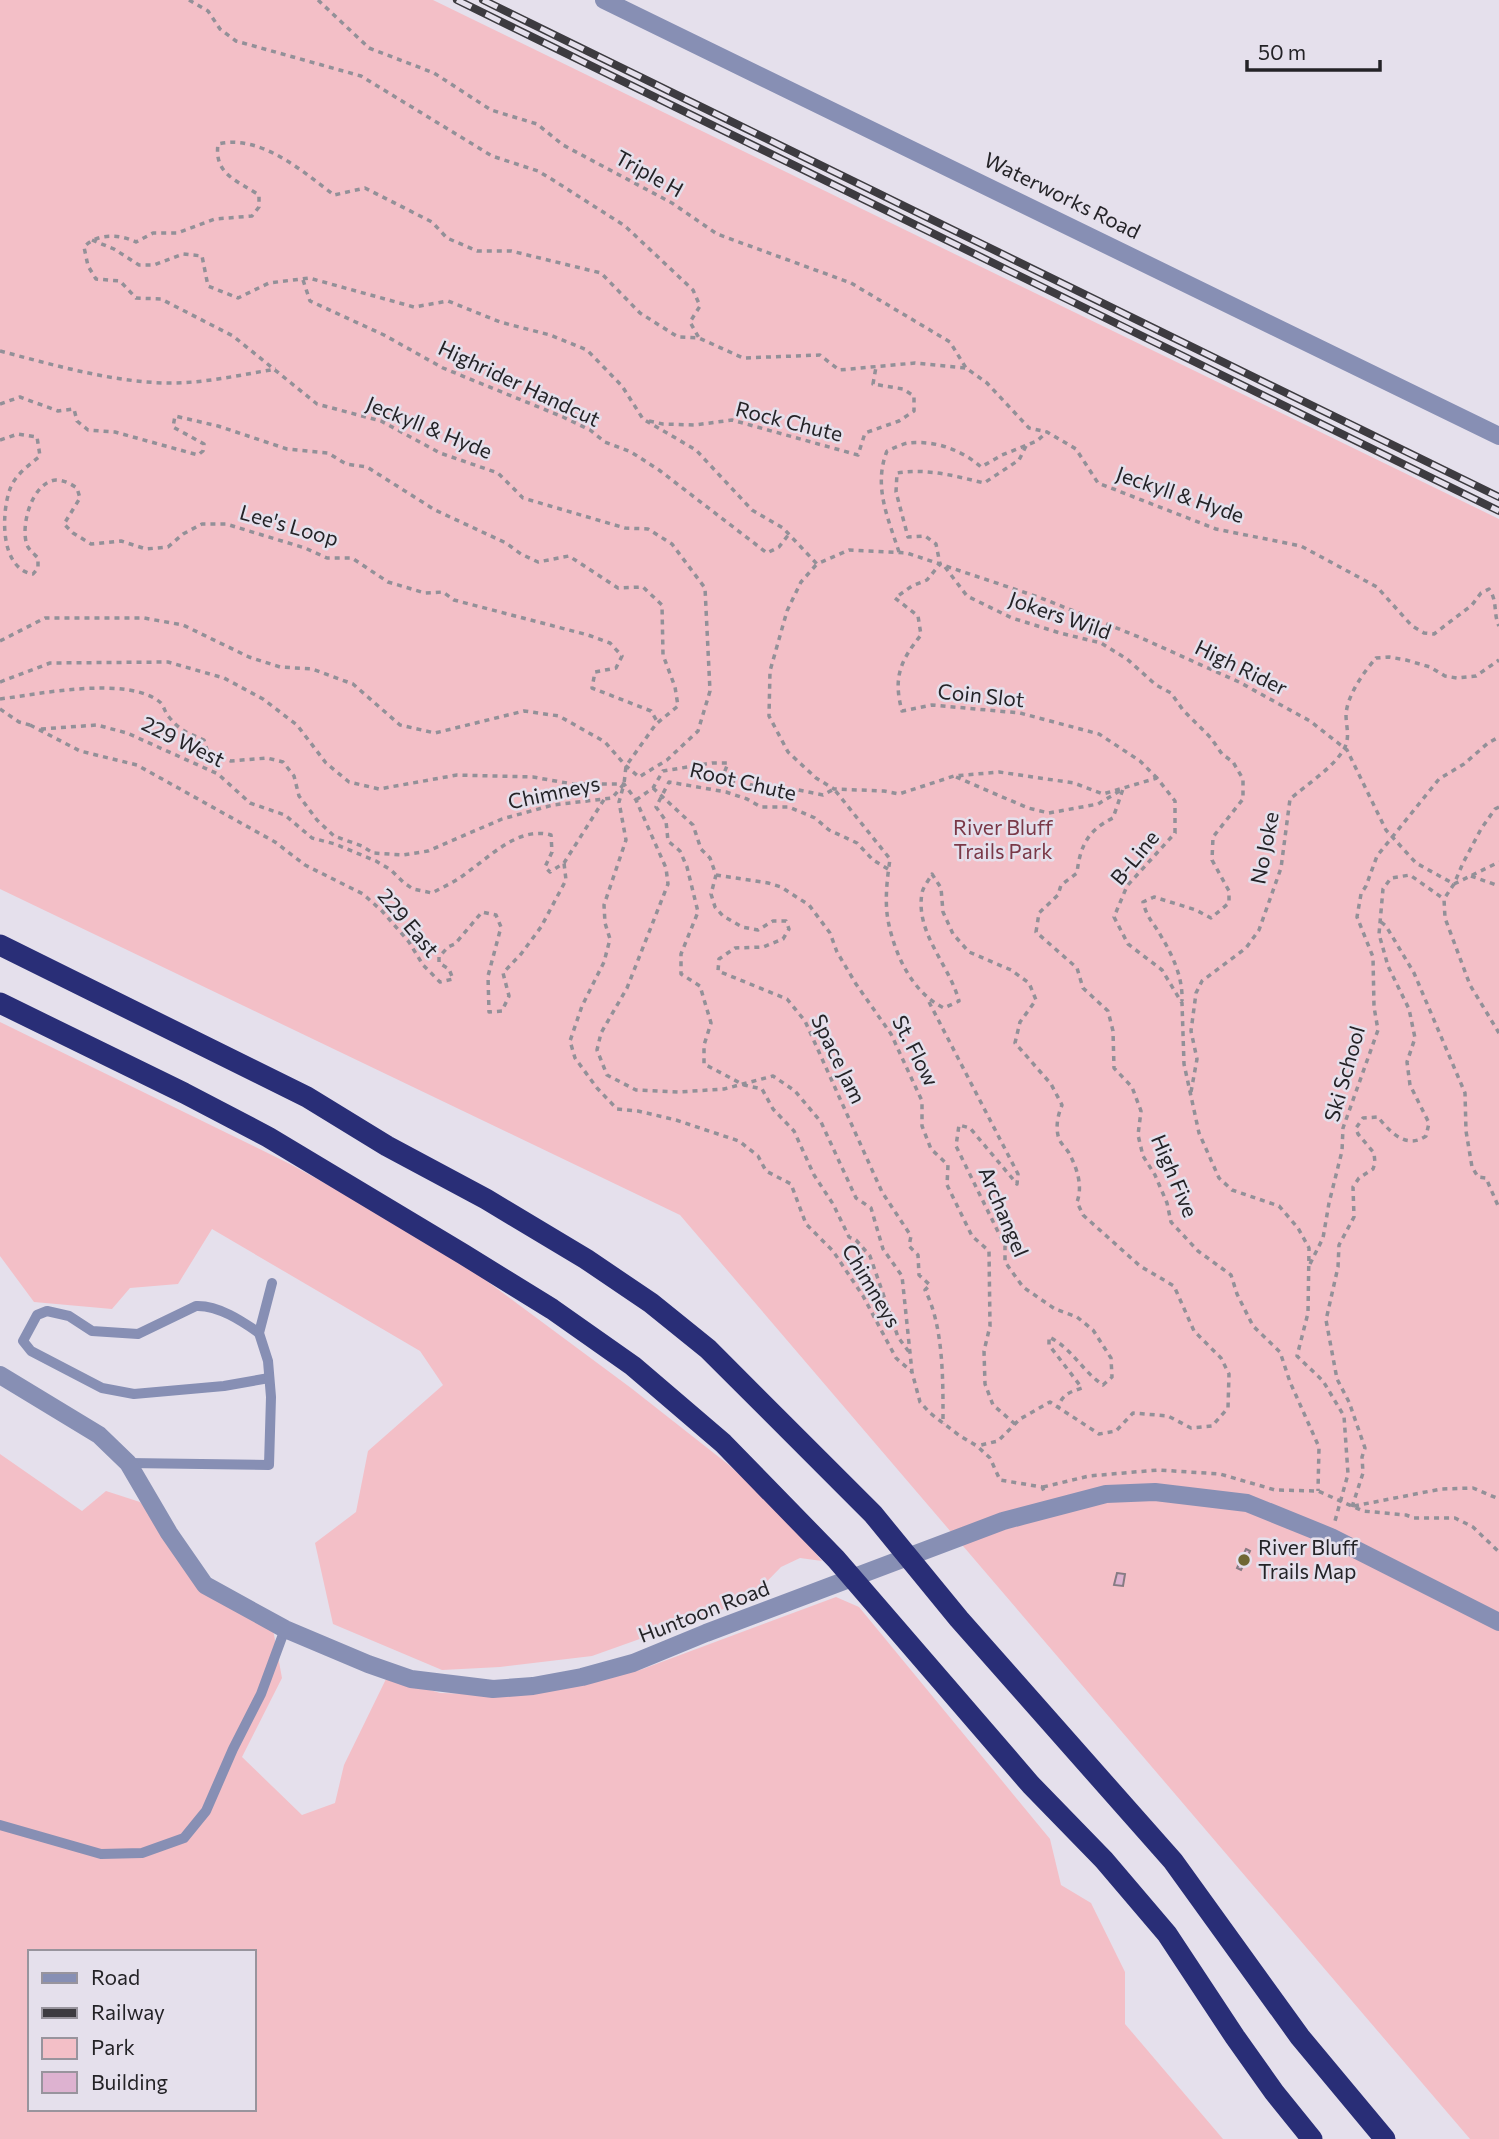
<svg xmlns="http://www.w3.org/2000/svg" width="1499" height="2139" viewBox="0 0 1499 2139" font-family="Commissioner,sans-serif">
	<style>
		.green { fill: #f3bfc7; fill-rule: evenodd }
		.building { fill: #ddb2d0; stroke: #867b83; stroke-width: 2 }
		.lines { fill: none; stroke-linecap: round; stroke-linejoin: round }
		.path { stroke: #939098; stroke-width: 3.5; stroke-dasharray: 5 5; stroke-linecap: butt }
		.service { stroke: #878fb4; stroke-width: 10 }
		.minor { stroke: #878fb4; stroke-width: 18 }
		.motorway { stroke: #292e77; stroke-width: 21 }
		.rail-casing { stroke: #3d3b40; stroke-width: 8 }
		.rail { stroke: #e5e0ec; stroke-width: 5; stroke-dasharray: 16; stroke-linecap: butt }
		.poi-dot { fill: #6f6734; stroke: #e5e0ec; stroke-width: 2.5 }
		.labels { text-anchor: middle; stroke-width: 5; stroke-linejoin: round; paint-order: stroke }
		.street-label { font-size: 21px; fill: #242327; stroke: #e5e0ec }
		.park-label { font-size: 21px; fill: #7a3847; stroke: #e5e0ec }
		.poi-label { font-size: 21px; fill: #242327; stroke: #e5e0ec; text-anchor: start }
	</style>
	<rect width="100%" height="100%" fill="#e5e0ec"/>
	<g class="green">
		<path d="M0,0H433L1499,519V2139H1470L680,1215L0,889Z"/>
		<path d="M0,1022L290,1164L381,1214L480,1276L631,1388L729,1465L793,1525L822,1561L800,1558L781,1567L749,1600L592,1656L500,1667L442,1670L333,1624L315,1543L356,1512L368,1451L443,1385L420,1351L212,1229L178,1284L130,1288L112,1309L34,1302L0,1256Z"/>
		<path d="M0,1454L82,1511L106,1491L140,1502L212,1581L272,1624L282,1678L242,1757L302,1815L335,1803L344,1765L387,1677L440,1693L511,1695L640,1670L836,1597L859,1607L1050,1839L1061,1885L1091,1903L1125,1972V2024L1223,2139H0ZM30,1952H254V2109H30Z"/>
	</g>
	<g class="building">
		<path d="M1246,1549L1250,1551L1241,1570L1237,1568Z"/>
		<path d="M1117,1573L1125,1574L1123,1586L1114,1585Z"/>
	</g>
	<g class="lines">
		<g class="path">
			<path d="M189,0L208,11L220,29L236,41L361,76L492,156L538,171L553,180L625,226L693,290L700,306L690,322L699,338"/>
			<path d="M318,0L369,48L434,73L491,110L537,124L563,145L672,203L717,234L851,283L950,342L966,368"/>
			<path d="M92,240L114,249L139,265H154L183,254L202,256L208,286L238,298L269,283L309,278L414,307L448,301L500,322L550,335L587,350L622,386L643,419L696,450L752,510L783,528L817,564L849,550L907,553L1041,598L1139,637L1239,682L1310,721L1347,750L1386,830L1416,863L1454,884L1499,862"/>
			<path d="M303,280L310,301L384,335L443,368L563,417L590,430L605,442L631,452L659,470L767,553L779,547L789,534"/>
			<path d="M0,351C54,365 108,381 164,383C201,384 240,375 276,369"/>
			<path d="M0,404L20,397L58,411L74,409L77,421L88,430L115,432L198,455L203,451L204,444L173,427L175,416L218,426L287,449L328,453L346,464L367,467L435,510L506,543L521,554L538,562L569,556L618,588L643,587L662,605L663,655L675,687L678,706L656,724L626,766L624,784"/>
			<path d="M649,421L663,424L695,425L732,420L858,455L865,433L899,421L914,411V396L903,389L873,384L876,367"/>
			<path d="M0,440L18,434L37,437L40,456C29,465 15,475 10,489C1,514 0,569 33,574L38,568V558C34,554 29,550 27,545C20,526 32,482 56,480C64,480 71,484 77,488L80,498L64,524L73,533L91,544L121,541L146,549L168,547L183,534L202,524H226L305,548L327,558H352L388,582L425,593L443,592L454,600L588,635L610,643L622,656L616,668L595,672L592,688L651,711L658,723"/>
			<path d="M1026,446L1019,460L984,483C955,476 927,468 897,473L896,492L908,537L925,536L936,544L940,564L927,580L912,586L895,598L918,616L921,635C900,661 893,678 902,711L932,705L1020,713L1099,734L1140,761L1157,778"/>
			<path d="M899,552C888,518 873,486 887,451C894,448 902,444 908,443C935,440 962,450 981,467L1002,455L1037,441L1047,432"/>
			<path d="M816,565L801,582L787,611L770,671L769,716L788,752L816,778L834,789L884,791L899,794L954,776L999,772L1074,783L1103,794L1157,778L1175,801V833L1127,886L1114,917L1128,944L1162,970L1182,1003L1184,1064L1199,1133L1219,1178L1232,1190L1279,1206L1298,1228L1309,1248L1308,1313L1297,1356L1323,1381L1344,1416L1348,1474L1335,1521"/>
			<path d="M945,567L967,596L1012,618L1060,633L1101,643L1127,659L1156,685L1171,693L1183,710L1211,738L1222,754L1233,762L1243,779V799L1213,837L1212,860L1229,891V903L1211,918L1196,910L1154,897L1143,902C1147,918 1153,922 1161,936C1173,956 1183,978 1182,1001"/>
			<path d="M0,641L45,618H144L183,625L249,657L280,667L312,669L353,684L400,725L435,733L524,711L559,716L605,742L626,766L639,777L667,760L698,731L710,691L705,588L672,544L648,529L625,528L523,498L498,473L440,453L381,421L317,404L233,336L161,299L136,298L120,281L96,279L88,266L84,247C97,233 119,234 136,242L153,233H177L215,219L252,216L259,207V195C236,180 214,174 218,144C261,134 302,171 334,195L365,188L432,222L447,238L477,251H511L601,273L640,313L678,337L699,338L743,358L820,355L839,370L915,363L966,368L987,383L1029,428L1047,432L1076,449L1098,483L1216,529L1301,546L1377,587L1412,626L1424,633L1434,634L1472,605L1481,593L1489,589C1498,601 1493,614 1499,626"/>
			<path d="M0,682L50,663L168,662L224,678L263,699L297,725L326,763L349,782L379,789L457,775L533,777L572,784H624L636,800L666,868L668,884L627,988L601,1033L597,1050L607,1075L636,1090L679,1092L724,1089L773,1076L795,1091L821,1122L856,1198L871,1208L883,1249L902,1276L912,1372L920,1402L930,1413L960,1436L977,1446L990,1458L1000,1480L1042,1487L1045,1493"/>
			<path d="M0,699C39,694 130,675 161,703C164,706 165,713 169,717C180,731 188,733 204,740L208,753L231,761L267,758L283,762L294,776L299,796L317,820L334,836L362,846L373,853L403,855L428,851L502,819L553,805L612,798L624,784L619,802L626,840L604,905L605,923L610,939L604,962L582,1006L570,1041L575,1058L597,1088L617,1109L638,1111L676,1120L739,1141L758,1156L766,1171L791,1184L806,1224L833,1251L863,1296L896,1358L912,1372"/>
			<path d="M0,709L19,722L30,725"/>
			<path d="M30,725L80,751L137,765L275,842L305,865L363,894L382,911L409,942L423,965L440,982L453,979L449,969L439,963V957L448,947L455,944L482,912L496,915L501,927L488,976L489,1012L502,1011L509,996L503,973L521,954L541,927L566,880L564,863"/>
			<path d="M41,729L97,725L127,733L218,774L250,803L285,815L312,838L335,844L376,861L391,870L403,882L413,889L432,893C443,887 455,882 465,874C490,857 518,826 551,835L552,852L545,867L550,872L564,863L605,798"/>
			<path d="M956,777L1028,808L1049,813L1098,804L1123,789L1113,818C1088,830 1080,846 1077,873L1061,885L1058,895L1039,913L1036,932L1077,968L1083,988L1108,1011L1113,1031L1114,1068L1132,1087L1141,1111L1138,1135L1143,1156L1155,1175L1167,1203L1171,1222L1198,1251L1231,1275L1237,1294L1253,1326L1280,1352L1290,1382L1319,1447L1318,1491"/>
			<path d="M653,788L693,825L701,849L710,858L716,875L711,894L715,907L723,916L742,927L758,930L773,921H786L789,929L783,939L763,947L735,948L719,959L718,971L787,999L805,1021L882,1192L911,1236L909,1246L918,1255L919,1275L930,1285L925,1290C944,1327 943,1382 943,1424"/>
			<path d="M636,800L653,788L663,771L712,763H728L723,776L728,782L749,784L770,791L794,789L823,795L834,789L890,859C887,880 884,904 889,925C896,957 913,993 944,1008L959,1001C949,964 915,933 922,893C923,887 929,880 932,874L941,888L943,912L953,934L969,952L1011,970L1029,983L1036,1000L1020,1022L1015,1043L1051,1084L1062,1105C1058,1115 1055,1127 1059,1139C1061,1144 1066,1148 1069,1153C1077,1168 1083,1186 1077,1202L1083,1215L1140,1266L1174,1286L1194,1331L1221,1358L1229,1374L1228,1408L1212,1426L1191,1428L1168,1416L1133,1413L1116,1431L1099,1434L1050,1402L1020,1419L998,1441L977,1446"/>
			<path d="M1499,807L1495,809L1481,829L1463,863L1454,884L1444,899L1445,918L1470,985L1499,1033"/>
			<path d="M888,869L873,860L857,843L829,830L815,818L789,807H761L747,799L726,792L669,782L656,807L666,821L668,841L680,851L687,867L698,912L681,954V974L700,986L711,1023L704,1045V1064L744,1085L762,1089L773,1109L794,1131L814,1175L833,1204L849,1237L856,1240L870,1256L898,1337L909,1352"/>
			<path d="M716,875L768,883L781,887L809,905L830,933L837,952L856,984L891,1034L922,1101V1126L931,1149L948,1165L947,1185L972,1236L989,1251L990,1326L984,1351L985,1384L993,1405L1015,1424"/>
			<path d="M1471,876L1499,886"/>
			<path d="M1381,922L1386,926L1414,973L1465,1093L1466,1131L1472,1167L1478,1177L1486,1178L1499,1208"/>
			<path d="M929,1002L1018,1174L1017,1184L970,1128L959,1125L956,1146L1005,1246V1262L1023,1287L1055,1309L1077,1317L1093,1330L1111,1358L1112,1377L1103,1385C1082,1371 1072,1348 1049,1337V1345L1082,1388C1070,1392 1062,1394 1058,1408"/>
			<path d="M1191,1092L1197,1059L1191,1031L1196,993L1202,981L1246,948L1259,930L1281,868L1290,799C1306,785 1336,766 1345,747C1350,736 1346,726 1346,715C1347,695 1364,672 1376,658L1389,657L1406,660L1430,667L1445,676L1457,678L1476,676L1499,660"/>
			<path d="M1310,1264L1323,1238L1329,1203L1342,1151L1343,1128L1378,1030L1374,1007L1373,957L1357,917L1361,894L1366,886L1377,856L1439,779L1464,764L1488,743L1499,737"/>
			<path d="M1043,1487L1089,1476L1158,1470L1220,1474L1275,1490L1318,1491L1363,1511L1406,1515L1414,1518H1455L1473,1527L1499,1552"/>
			<path d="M1354,1506L1441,1489L1473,1488L1499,1499"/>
			<path d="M1352,1507L1363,1473L1362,1457L1365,1448L1349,1402L1337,1379L1326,1320L1338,1267L1339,1245L1354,1217L1353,1187L1359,1178L1373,1169L1375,1163L1374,1153L1358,1134L1356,1128L1363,1118L1378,1117C1389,1131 1406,1150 1426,1136L1429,1123L1410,1085L1407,1062L1415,1038L1409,1009L1388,966L1379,934L1383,889L1391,878L1410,875L1444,899"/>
		</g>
		<g class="service">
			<path d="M259,1333C242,1321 218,1305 196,1306L138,1334L92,1331L69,1316L47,1311L37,1315L23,1341L31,1351L102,1388L134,1394L224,1386L269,1378"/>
			<path d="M128,1463L269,1465L271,1397L268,1361L259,1333L272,1283"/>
			<path d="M0,1825L101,1854L142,1853L184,1838L206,1811L233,1749L261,1694L285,1629"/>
		</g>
		<g class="minor">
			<path d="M604,0L1499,436"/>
			<path d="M0,1375L99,1435L128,1463L169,1533L205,1585L285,1629L368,1664L411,1679L493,1689L533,1686L582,1677L633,1663L706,1633L1003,1521L1106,1494L1155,1492L1247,1503L1331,1537L1499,1622"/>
		</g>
		<g class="motorway">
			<path d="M0,945L307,1097L387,1146L486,1199L586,1259L651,1303L708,1349L873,1514L959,1619L1173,1861L1300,2037L1385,2139"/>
			<path d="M0,1003L184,1093L268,1137L463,1254L552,1309L633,1366L723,1443L836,1559L1031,1785L1104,1860L1167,1934L1235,2037L1274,2092L1312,2139"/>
		</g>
		<defs>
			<g id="rail">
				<path d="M457,0L1499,511"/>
				<path d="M483,0L1499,497"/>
			</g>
		</defs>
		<use href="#rail" class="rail-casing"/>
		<use href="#rail" class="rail"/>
	</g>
	<circle class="poi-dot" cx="1244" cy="1560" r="7"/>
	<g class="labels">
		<g class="street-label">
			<text transform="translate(649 174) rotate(29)" y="7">Triple H</text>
			<text transform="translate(1062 196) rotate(26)" y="7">Waterworks Road</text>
			<text transform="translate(519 384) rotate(25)" y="7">Highrider Handcut</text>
			<text transform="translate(789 422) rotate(14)" y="7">Rock Chute</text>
			<text transform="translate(429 428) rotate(22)" y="7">Jeckyll &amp; Hyde</text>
			<text transform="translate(1180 495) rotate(19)" y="7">Jeckyll &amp; Hyde</text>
			<text transform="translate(289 526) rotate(16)" y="7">Lee's Loop</text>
			<text transform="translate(1060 616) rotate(19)" y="7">Jokers Wild</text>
			<text transform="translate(1241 668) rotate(26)" y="7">High Rider</text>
			<text transform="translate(981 696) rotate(6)" y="7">Coin Slot</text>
			<text transform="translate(183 742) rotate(26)" y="7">229 West</text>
			<text transform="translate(743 782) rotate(13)" y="7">Root Chute</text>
			<text transform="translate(554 793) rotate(-12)" y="7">Chimneys</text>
			<text transform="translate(1265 848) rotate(-79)" y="7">No Joke</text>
			<text transform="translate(1135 858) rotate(-51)" y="7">B-Line</text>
			<text transform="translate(408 923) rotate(50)" y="7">229 East</text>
			<text transform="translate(915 1051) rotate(63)" y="7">St. Flow</text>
			<text transform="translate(838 1059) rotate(64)" y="7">Space Jam</text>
			<text transform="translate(1345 1074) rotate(-74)" y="7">Ski School</text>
			<text transform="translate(1174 1176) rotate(67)" y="7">High Five</text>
			<text transform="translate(1003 1212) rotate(67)" y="7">Archangel</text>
			<text transform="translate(871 1286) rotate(59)" y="7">Chimneys</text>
			<text transform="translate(704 1612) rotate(-21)" y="7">Huntoon Road</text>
		</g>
		<g class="park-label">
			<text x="1003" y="835">River Bluff<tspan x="1003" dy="24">Trails Park</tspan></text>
		</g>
		<g class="poi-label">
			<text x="1258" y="1555">River Bluff<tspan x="1258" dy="24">Trails Map</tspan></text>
		</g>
	</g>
	<rect x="28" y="1950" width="228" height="161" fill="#e5e0ec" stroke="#98949d" stroke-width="2"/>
	<rect x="42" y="1973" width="35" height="10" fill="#878fb4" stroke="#98949d" stroke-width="2"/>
	<text x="91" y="1985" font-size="21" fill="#242327">Road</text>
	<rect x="42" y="2008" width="35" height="10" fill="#3d3b40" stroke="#98949d" stroke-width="2"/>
	<text x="91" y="2020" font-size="21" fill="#242327">Railway</text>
	<rect x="42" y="2038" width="35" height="21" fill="#f3bfc7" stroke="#98949d" stroke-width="2"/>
	<text x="91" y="2055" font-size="21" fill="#242327">Park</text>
	<rect x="42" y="2072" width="35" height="21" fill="#ddb2d0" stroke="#98949d" stroke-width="2"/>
	<text x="91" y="2090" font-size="21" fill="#242327">Building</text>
	<path d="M1247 60v10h133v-10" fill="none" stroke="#242327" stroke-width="3.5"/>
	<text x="1258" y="60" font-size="21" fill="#242327" stroke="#e5e0ec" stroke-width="5" paint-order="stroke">50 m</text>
</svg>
